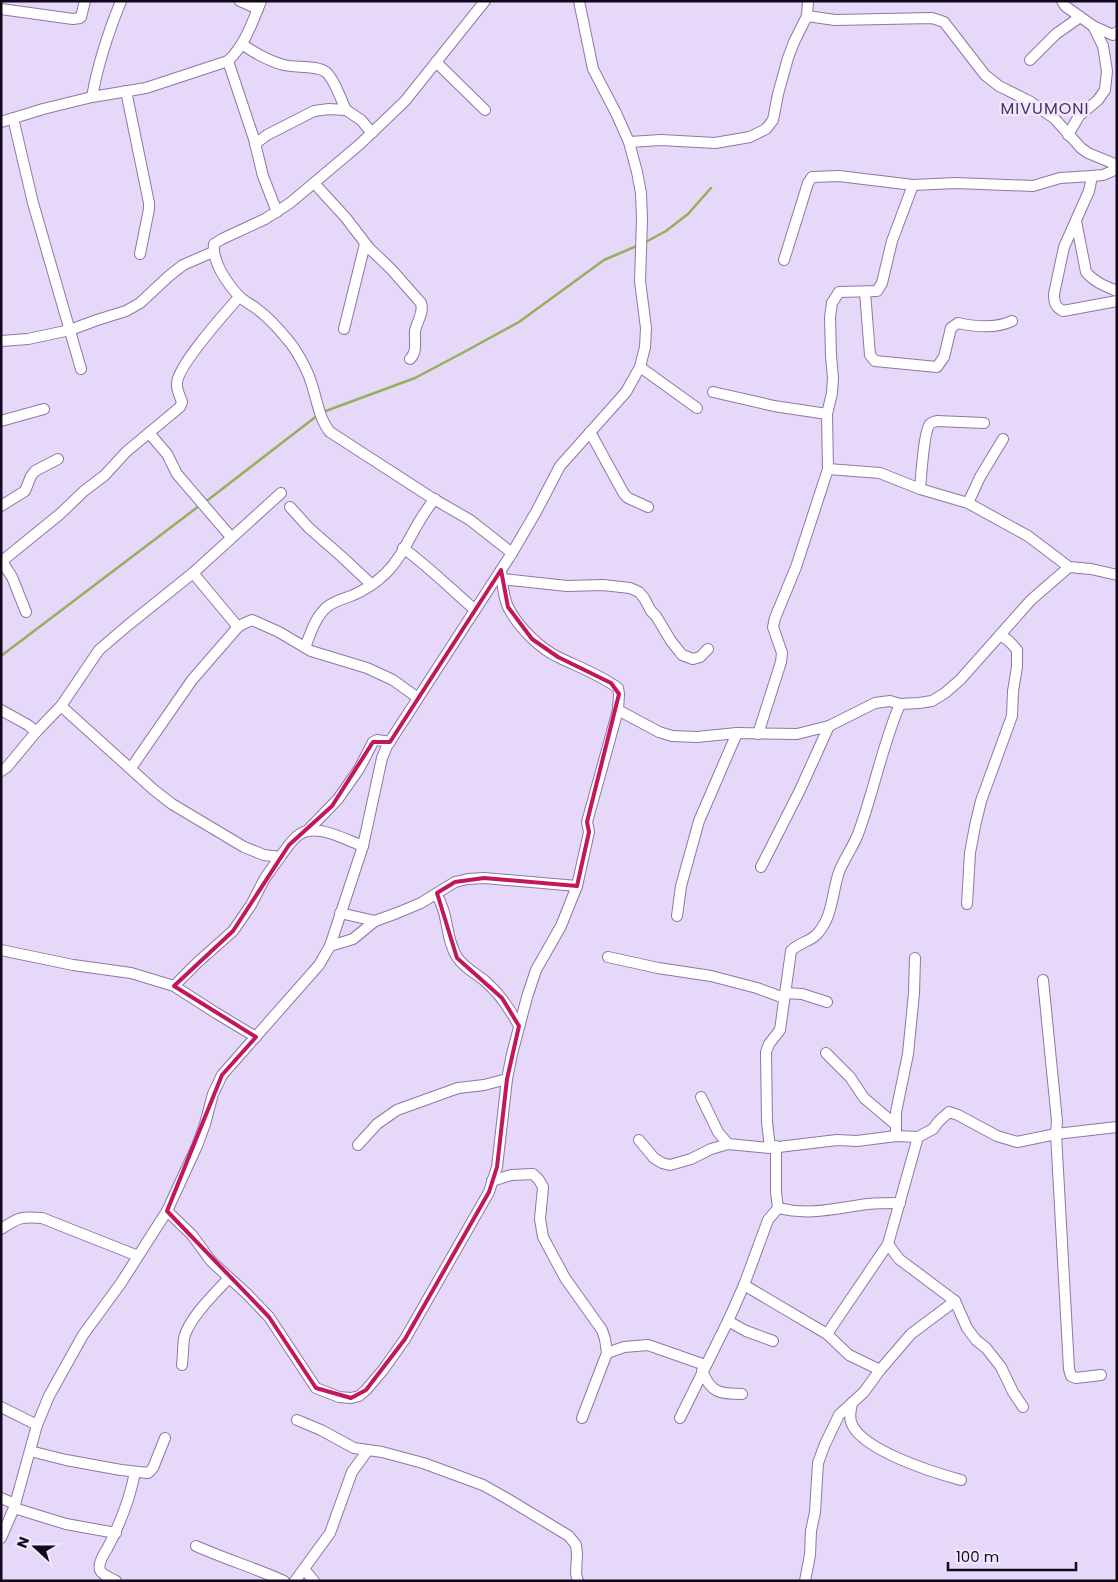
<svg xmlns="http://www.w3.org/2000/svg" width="1118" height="1582" viewBox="0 0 1118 1582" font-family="Poppins,sans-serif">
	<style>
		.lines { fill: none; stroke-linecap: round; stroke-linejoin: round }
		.stream { stroke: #94b05b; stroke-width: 2.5 }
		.minor-casing { stroke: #8d77a9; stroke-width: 12 }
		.minor { stroke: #fff; stroke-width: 10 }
		.marked { fill: none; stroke: #c2185b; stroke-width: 4; stroke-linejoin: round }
		.labels { text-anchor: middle; stroke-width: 5; stroke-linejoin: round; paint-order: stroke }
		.quarter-label { font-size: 16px; letter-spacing: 1px; fill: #483360; stroke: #f1e7fe }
	</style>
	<rect width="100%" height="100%" fill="#e6d8f9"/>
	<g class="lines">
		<g class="stream">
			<path d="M644,243L666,231L688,214L711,188"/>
			<path d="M323,412L415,378L466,351L519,322L604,260L639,245"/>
			<path d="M204,503L318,415"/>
			<path d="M1,656L199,506"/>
		</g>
		<defs>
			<g id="minor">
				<path d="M240,1L258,9"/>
				<path d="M485,1L405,101L359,145L290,203L265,219L222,239L214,244C212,262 227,283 238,295C243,301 251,304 257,309C268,317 278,328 287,339C296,349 307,369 311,382C317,399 319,419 330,432L432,498L470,520L512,553"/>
				<path d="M1062,1L1065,6L1093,26L1113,35L1117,32"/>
				<path d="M1,9L73,19L80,18L81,17L85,1"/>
				<path d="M807,16L835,20L932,18L944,22L985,75L999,86L1029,101L1054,118L1081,148L1088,153L1117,165"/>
				<path d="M242,44C256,54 268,61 284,65C295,68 317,65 326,72C335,80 341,100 346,110"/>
				<path d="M1030,60L1056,34L1080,17"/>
				<path d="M228,61L254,139L263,176L277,212"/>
				<path d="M436,62L485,110"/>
				<path d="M126,91L149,203V209L140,254"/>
				<path d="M92,97C98,63 108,33 121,1"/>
				<path d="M13,118L33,203L81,369"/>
				<path d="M1,122L43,109L92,97L146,88L228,61C245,45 252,23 261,1"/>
				<path d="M1068,135L1079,116L1098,100L1105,90L1107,71L1103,46L1093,26"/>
				<path d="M629,142L661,140L715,143L750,137L766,129L773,120L778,94L788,58L794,42L807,16L808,1"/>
				<path d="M255,144L267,135L314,111L329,109L346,110L361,120L372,133"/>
				<path d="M1092,176L1089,191L1064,247L1054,294C1054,302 1055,307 1063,311L1117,301"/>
				<path d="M314,183L346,218L369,248L391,269L421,303C424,313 417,321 415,331C414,341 418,351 410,359"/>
				<path d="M1076,221L1086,272C1094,282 1105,286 1117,291"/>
				<path d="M784,260L808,183L812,177L839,176L913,185L956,183L1033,186L1060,178L1092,176L1103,175L1117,169"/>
				<path d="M865,292L870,355L875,361L937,367L944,357L951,328L958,323C976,327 995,329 1012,321"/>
				<path d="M344,329L365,244"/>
				<path d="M1,341L28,339L70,330L97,320L126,311L140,303L169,276L183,265L213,252"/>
				<path d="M640,367L697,408"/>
				<path d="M713,392L774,406L827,414"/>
				<path d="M1,421L44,409"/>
				<path d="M590,432L624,494L628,498L648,507"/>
				<path d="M149,433L167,454L177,474L231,537"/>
				<path d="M828,469L880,473L920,489L968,503L1028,536L1069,567L1091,569L1117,575"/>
				<path d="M920,489C921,478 924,430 930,424C931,423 935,421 937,421L984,423"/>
				<path d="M968,503L980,477L1003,439"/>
				<path d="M1,506L25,491L31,476L35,471L58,459"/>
				<path d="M290,507L309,528L341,556L371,584"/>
				<path d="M403,548C429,567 451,589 475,610"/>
				<path d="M1,560L12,577L26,612"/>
				<path d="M2,561L60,514L84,491L105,475L126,452L180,407L182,402C180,396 176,389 177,383C178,365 226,312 239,297"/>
				<path d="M501,570C502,582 503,596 508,607C518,627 540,649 560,658C579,667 600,675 618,688L619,694L618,710L659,732L672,736L697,737L737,733L797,734L829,726L875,703L890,701L900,704L919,703L932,701L945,693L960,680L1031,600L1069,567"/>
				<path d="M193,573L238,627"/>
				<path d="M502,579L567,586L603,585L630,588L639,592L644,598L651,611L656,616L671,641L679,651L682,655L693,659L700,657L708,649"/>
				<path d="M305,647C311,633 315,617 327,607C334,601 343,599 351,596C363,591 377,582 386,573C407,552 415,521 435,499"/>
				<path d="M61,706L99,650L127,626L193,573L281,493"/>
				<path d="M1,710L28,725L36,732L61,706L154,790L172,804L244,847L264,855L280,857C286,849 292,839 300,834C316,823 346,840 363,846"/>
				<path d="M758,734L781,662L782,653L773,627L775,618L796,567L828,469L827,414L832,393L833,378L831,356L830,317L832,303L839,292L877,291L882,283L892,241L913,185"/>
				<path d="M131,768L192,680L238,627L243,624L252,620L279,632L311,651L367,668L393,680L418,698"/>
				<path d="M1,771L7,767L36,732"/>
				<path d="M309,829L338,799L359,769L373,742L377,740L390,742"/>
				<path d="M761,867L800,790L829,726"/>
				<path d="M436,894C449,913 445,938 457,957C464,968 477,974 486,982C501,995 510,1009 519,1026"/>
				<path d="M967,904L970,853L975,826L981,801L1012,716L1013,691L1017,667V650L1009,641L1000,635"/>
				<path d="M340,913L375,921"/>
				<path d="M677,916L681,886L699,821L737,733"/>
				<path d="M330,946L353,939L375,921L397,913L421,903L455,882L468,879L484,878L577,886"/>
				<path d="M1,950L73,965L131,973L174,986L216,1013L256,1037"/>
				<path d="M608,957L658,968L711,976L757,988L784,998"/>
				<path d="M1043,980L1057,1121L1056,1134L1069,1369L1071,1376L1076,1378L1101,1375"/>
				<path d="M174,986L198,962L233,931L251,905L265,878L280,857"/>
				<path d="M785,993L802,994L827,1002"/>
				<path d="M826,1053L850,1077L864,1098L896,1125"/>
				<path d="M701,1097L718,1132L728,1144"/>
				<path d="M896,1136V1112L908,1054L914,993L915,958"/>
				<path d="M639,1140L654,1158L662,1163L670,1165L691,1159L711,1149L728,1144L770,1148L837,1140L857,1141L896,1136L918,1137L933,1129L938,1122L949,1112L958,1115L997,1136L1017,1142L1056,1134L1117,1127"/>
				<path d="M358,1145L377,1124L397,1110L458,1088L484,1085L507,1079"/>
				<path d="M770,1148L767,1122L766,1052L769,1044L780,1030L791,951C799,942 811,942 818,933C833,916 832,892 839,872C844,859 853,847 858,834C874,791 882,746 900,704"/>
				<path d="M492,1181L511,1175L533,1174L539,1180L543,1187L540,1219L543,1237L565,1278L602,1330L605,1339L607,1353L582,1418"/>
				<path d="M778,1208C811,1216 836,1208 868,1204C879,1203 889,1203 900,1203"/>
				<path d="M167,1211L192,1235L211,1261L247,1294L269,1317L316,1388L339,1397L351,1398L359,1396L366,1390L383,1370L405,1339L489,1192L497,1167L507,1079L512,1054L527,997L536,970L561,926L577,886L589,832L587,822L618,710"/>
				<path d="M1,1229C18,1218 21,1216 42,1218L138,1256"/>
				<path d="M888,1244L899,1259L955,1301L967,1328L976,1340L986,1348L1001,1367L1013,1392L1023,1407"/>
				<path d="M744,1285L827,1334L849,1355L880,1370"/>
				<path d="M728,1321L746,1331L773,1341"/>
				<path d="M827,1334L888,1244L918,1137"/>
				<path d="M607,1353L624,1347L648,1345L705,1365"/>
				<path d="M182,1365C183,1356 183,1347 184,1338C189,1318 215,1293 229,1278"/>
				<path d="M702,1371C711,1393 720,1394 742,1394"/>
				<path d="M852,1403C851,1409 849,1415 851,1422C860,1450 935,1473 961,1480"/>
				<path d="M1,1407L37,1425"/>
				<path d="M680,1418L728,1321L744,1285L768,1220L778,1208L776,1192V1146"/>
				<path d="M297,1420L321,1430L354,1448L382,1452L423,1463L483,1485L506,1498L559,1530L569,1536L576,1545L577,1554L576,1574L578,1581"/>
				<path d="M30,1451L66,1460L121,1470L148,1473L153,1468L165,1438"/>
				<path d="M1,1498L15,1504"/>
				<path d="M14,1508L66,1524L116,1533"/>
				<path d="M1,1538L14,1508L37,1425L49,1396L83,1335L121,1283L167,1211L197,1146L205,1124L213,1094L222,1075L319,965L330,946L363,846L382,758L387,746L512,553L536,512L560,466L626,392L640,367L645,347L646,328L640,281L642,219L641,193L637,172L629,142L616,113L593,69L579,1"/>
				<path d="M196,1546C225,1559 255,1568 284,1581"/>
				<path d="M304,1569L314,1581"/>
				<path d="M116,1581C111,1578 103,1576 100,1570C98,1564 103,1555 107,1549C120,1524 130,1499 135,1472"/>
				<path d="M295,1581L330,1533L352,1472L368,1450"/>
				<path d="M805,1581L810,1555L811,1531L815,1512L818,1463L825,1444L839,1415L864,1392L880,1370L911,1334L955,1301"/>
			</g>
		</defs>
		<use href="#minor" class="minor-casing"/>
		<use href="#minor" class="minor"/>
	</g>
	<path class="marked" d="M501,570L508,607L532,639L558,657L611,683L619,694L587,822L589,832L577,886L484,878L455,882L437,893L457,958L502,998L519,1026L507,1079L497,1167L489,1192L405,1339L366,1390L351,1398L316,1388L269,1317L167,1211L222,1075L256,1037L174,986L233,931L289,845L332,806L373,742H390Z"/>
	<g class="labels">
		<g class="quarter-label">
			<text x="1045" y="114">MIVUMONI</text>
		</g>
	</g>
	<rect width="1118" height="1582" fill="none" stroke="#11081b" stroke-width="5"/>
	<g transform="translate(35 1547) rotate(291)" stroke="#f1e7fe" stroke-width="4" paint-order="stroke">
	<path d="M0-4L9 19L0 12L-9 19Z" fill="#11081b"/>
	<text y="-8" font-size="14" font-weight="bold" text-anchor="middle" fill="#11081b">N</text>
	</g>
	<path d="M948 1562v8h128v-8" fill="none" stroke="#11081b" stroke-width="2.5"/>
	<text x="956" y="1562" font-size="15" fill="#11081b" stroke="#f1e7fe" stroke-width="4" paint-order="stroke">100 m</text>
</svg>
